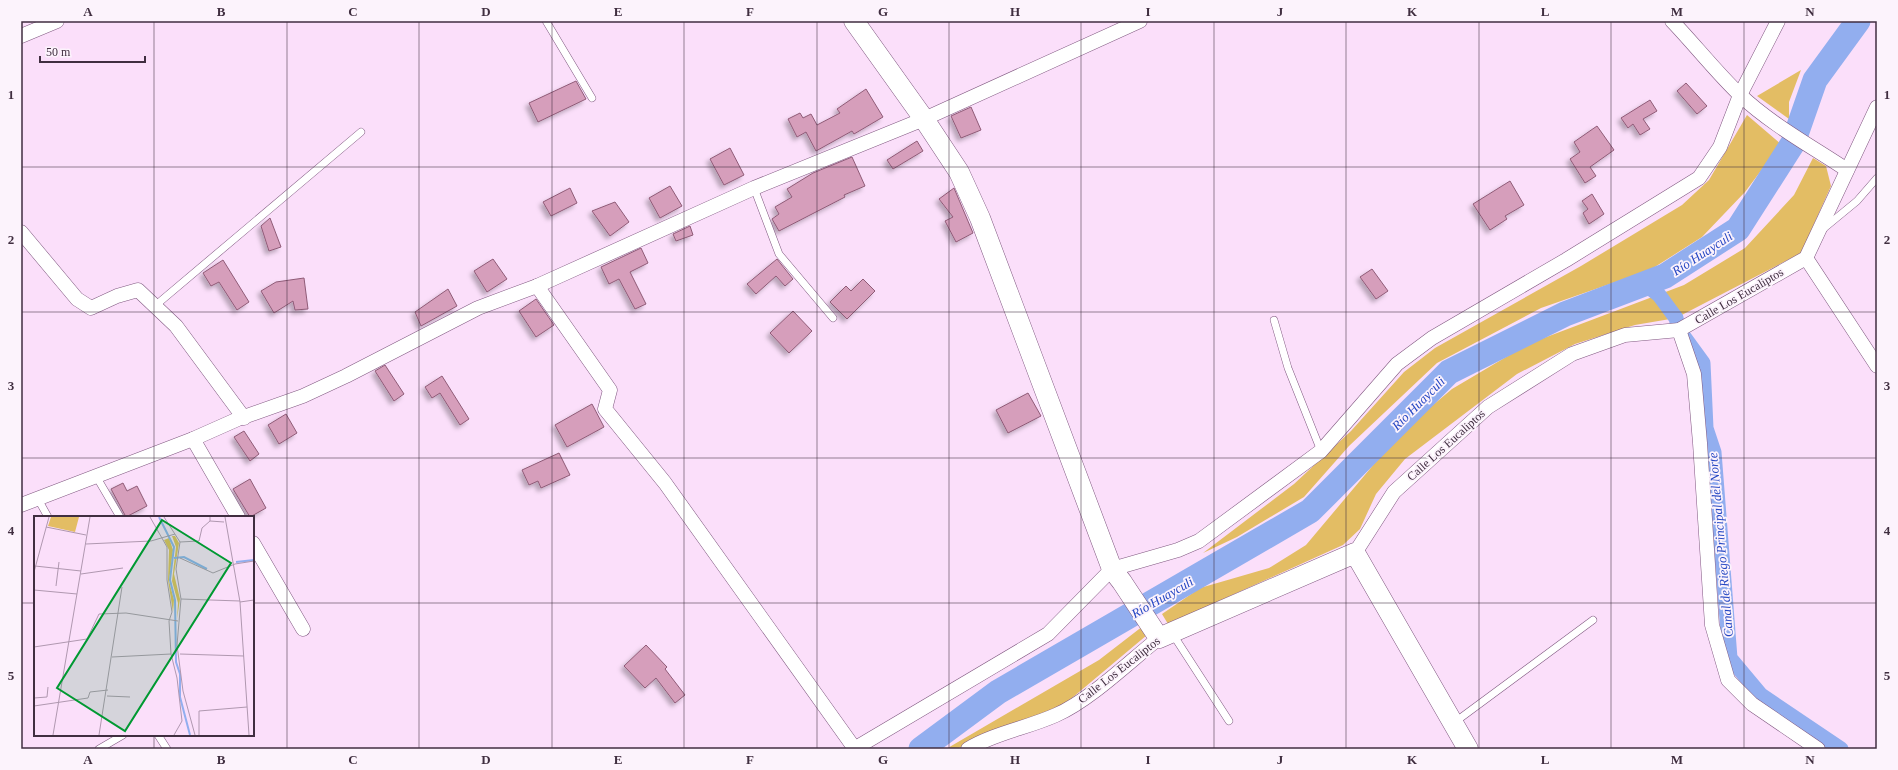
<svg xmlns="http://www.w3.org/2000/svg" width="1898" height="770" viewBox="0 0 1898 770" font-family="'Times New Roman',serif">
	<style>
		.green { fill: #e3bd64 }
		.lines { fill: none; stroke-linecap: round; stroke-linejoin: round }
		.canal { stroke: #92aeef; stroke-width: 15 }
		.river { stroke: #92aeef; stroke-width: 25 }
		.building { fill: #d69ebb; stroke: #8f5b77; filter: url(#shadow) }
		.lane-casing { stroke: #805981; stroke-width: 8 }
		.street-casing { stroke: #805981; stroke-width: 15 }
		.secondary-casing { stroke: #805981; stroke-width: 21 }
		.lane { stroke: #fff; stroke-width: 7 }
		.street { stroke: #fff; stroke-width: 14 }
		.secondary { stroke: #fff; stroke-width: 20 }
		.grid { fill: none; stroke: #402e40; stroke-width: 1; stroke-opacity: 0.55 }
		.labels { text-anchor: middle; stroke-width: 3.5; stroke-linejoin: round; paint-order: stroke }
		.street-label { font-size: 12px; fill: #402e40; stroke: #fcf3fc }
		.water-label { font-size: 13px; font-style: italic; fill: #2547c3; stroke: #fcf3fc }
		.inset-river { fill: none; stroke: #92aeef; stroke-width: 2 }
		.inset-road { fill: none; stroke: #b098b0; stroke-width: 1 }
		.view { fill: #009932; fill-opacity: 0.15; stroke: #009932; stroke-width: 2 }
		.inset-edge { fill: none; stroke: #402e40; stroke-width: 2 }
		.neatline { fill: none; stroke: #402e40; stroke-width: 1.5 }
		.grid-label { font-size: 13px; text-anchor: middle; font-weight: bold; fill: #402e40 }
	</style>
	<defs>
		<filter id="shadow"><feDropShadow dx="-3.5" dy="3.5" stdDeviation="2" flood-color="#0004"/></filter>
	</defs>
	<rect width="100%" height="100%" fill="#fbdffa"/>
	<g class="green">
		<path d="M1801,70L1789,102V119L1757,96Z"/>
		<path d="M1747,115L1781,144L1745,192L1702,237L1650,270L1541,308L1437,363L1349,446L1304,497L1237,537L1203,553L1294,484L1351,431L1404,372L1435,348L1581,266L1682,205L1709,180Z"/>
		<path d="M1813,158L1826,166L1831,186L1801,253L1676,318L1635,325L1575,344L1517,374L1405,459L1376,494L1360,529L1343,545L1168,624L1162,614L1200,588L1269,568L1306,545L1401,432L1452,389L1528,344L1684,285L1745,248L1794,195Z"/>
		<path d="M1143,626L1147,635L1066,703L1036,716L985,734L957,749H946L1099,660Z"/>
	</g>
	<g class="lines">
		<path class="canal" d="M1645,284L1659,295L1676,318L1679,330L1703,363L1706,428L1714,452L1730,658L1761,695L1841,749"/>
		<path class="river" d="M921,749L998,692L1310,511L1449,372L1565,314L1665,276L1738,229L1793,143L1815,80L1858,21"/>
	</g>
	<g class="building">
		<path d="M576,81L586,99L538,122L529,103Z"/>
		<path d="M1686,83L1707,106L1697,114L1677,91Z"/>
		<path d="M866,89L883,117L854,134L852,131L816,151L806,132L797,137L788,119L800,113L803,118L811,114L817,125L840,113L837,109Z"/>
		<path d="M1650,100L1657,111L1643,119L1650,129L1640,135L1633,124L1628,128L1621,118Z"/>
		<path d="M971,107L981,130L961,138L951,116Z"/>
		<path d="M1597,126L1614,150L1590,167L1596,176L1585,183L1570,159L1580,152L1574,142Z"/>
		<path d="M917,141L923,151L893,169L887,160Z"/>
		<path d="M730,148L744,175L724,185L710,159Z"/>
		<path d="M852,157L865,186L844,195L845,197L779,231L772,219L779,214L775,207L792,197L787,189L813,173Z"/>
		<path d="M1510,181L1524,205L1505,216L1507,219L1490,230L1473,204Z"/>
		<path d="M670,186L682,206L660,218L649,198Z"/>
		<path d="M570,188L577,203L551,216L543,202Z"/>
		<path d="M954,188L973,233L956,242L945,221L953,217L939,199Z"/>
		<path d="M1592,194L1604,214L1589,224L1583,213L1588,209L1582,201Z"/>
		<path d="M615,202L629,222L610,236L592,211Z"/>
		<path d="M270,218L281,247L269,251L261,226Z"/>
		<path d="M690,226L693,235L676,241L673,234Z"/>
		<path d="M641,248L648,263L630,272L646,304L635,309L619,279L609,284L601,267Z"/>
		<path d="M493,259L507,279L487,292L474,271Z"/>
		<path d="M777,259L793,279L785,286L776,276L756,294L747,284Z"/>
		<path d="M223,260L249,302L237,310L219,282L211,286L203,273Z"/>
		<path d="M1372,269L1388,291L1376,299L1360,277Z"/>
		<path d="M304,278L308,309L295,310L293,301L274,313L261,291L276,282Z"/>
		<path d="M863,279L875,291L847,319L830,302L846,286L851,291Z"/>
		<path d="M448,289L457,306L421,326L415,312Z"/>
		<path d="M536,299L554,325L536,337L519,311Z"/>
		<path d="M793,311L812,331L789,353L770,333Z"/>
		<path d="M385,365L404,394L394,401L375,371Z"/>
		<path d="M442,376L469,419L460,425L440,393L432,398L425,387Z"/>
		<path d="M1028,393L1041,416L1008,433L996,410Z"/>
		<path d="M592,404L604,427L567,447L555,425Z"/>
		<path d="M286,414L297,433L279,444L268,425Z"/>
		<path d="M244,431L259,454L250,461L234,437Z"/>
		<path d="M559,453L570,475L541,488L538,481L529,485L522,470Z"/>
		<path d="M250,479L266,508L250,517L233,489Z"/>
		<path d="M123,483L127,491L137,486L147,506L126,517L111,489Z"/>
		<path d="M646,645L667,667L665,669L685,695L675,703L656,678L645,688L624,666Z"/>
	</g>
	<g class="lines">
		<defs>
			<g id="lane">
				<path d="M546,21L592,98"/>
				<path d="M754,188L779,254L833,318"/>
				<path d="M1823,229L1857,201L1877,178"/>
				<path d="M156,305L361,132"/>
				<path d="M1274,320L1288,368L1321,451"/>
				<path d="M96,476L120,517"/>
				<path d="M38,499L48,517"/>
				<path d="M1172,633L1229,721"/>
				<path d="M1455,722L1593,620"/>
				<path d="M158,735L167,749"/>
				<path d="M99,749L123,735"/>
			</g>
			<g id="street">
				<path d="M1672,21C1695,45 1716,72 1740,95C1772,125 1811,146 1847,170"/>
				<path d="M21,36L57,21"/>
				<path d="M21,232L77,299L91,308L117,296L138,290L176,326L244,418"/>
				<path d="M1806,258L1877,366"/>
				<path d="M537,286L610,390L605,409L665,483L855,749"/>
				<path d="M1679,330L1694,374L1700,443L1712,625L1728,680L1752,704L1818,749"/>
				<path d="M193,439L238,517"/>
				<path d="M21,505L193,439L238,419L303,396L346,376L478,308L537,286L754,188L924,119L1140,21"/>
				<path d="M253,543L303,629"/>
				<path d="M1355,553L1394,492L1488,407L1572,354L1625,335L1679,330L1806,258L1877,107"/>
				<path d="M854,749L1048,634L1112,569L1178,550L1199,541L1321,451L1397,364L1432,338L1566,260L1699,178L1720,147L1740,95L1778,21"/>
				<path d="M968,749C995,733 1027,728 1056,715C1090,700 1129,662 1159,638"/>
			</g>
			<path id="secondary" d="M854,21L924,119L959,172L980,218L1112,569L1122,582L1159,638L1355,553L1468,749"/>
		</defs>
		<use href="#lane" class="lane-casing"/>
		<use href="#street" class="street-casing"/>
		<use href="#secondary" class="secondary-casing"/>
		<use href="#lane" class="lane"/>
		<use href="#street" class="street"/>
		<use href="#secondary" class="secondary"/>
	</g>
	<path class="grid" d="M154,21V517M287,21V749M419,21V749M552,21V749M684,21V749M817,21V749M949,21V749M1081,21V749M1214,21V749M1346,21V749M1479,21V749M1611,21V749M1744,21V749M21,167H1877M21,312H1877M21,458H1877M21,603H35M253,603H1877M154,735V749"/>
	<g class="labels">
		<g class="street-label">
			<text transform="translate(1739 296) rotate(-30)" y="4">Calle Los Eucaliptos</text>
			<text transform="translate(1446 445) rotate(-42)" y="4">Calle Los Eucaliptos</text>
			<text transform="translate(1119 670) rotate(-38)" y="4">Calle Los Eucaliptos</text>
		</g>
		<g class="water-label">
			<text transform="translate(1702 253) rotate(-33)" y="5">Río Huayculi</text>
			<text transform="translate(1418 403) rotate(-45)" y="5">Río Huayculi</text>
			<text transform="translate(1720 545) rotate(-95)" y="5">Canal de Riego Principal del Norte</text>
			<text transform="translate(1162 597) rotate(-30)" y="5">Río Huayculi</text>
		</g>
	</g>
	<g transform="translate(34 516)">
		<rect width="220" height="220" fill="#fbdffa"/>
		<path d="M17,1H45L41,16L14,10ZM138,20H141L145,27L140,58L146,83L143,103L144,87L138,65L142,31ZM135,22L139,34L135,65L140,84L139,96L134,64L135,34L130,24Z" fill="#e3bd64"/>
		<path class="inset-river" d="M125,1L140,31L136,64L141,84L142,146L146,158V181L156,219M140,42L150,41L173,53M202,46L220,44"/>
		<path class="inset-road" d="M116,1L133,31V64L138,96L135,105L137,138L143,162L148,205L140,219M130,1L146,26L142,53L147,83L143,129L149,175L161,219M176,1V5L190,6M191,1L206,86L215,219M12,11L52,19M146,26L165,25L168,12L176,5M52,28L117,25L141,18M146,42L179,57L201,48L220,45M1,50L47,55M0,56L15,1M47,58L89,52M22,70L25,46M0,74L43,78M147,83L206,85M206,86L220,84M0,131L53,123L65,98L92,97L144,105M146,138L210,140M78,141L137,138M73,180L96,181M0,182L13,181L14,171M0,190L54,182L56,176L74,174M19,219L56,1M65,219L88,71M165,219V195L213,191"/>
		<path class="view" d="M128,4L197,47L91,215L23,172Z"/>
		<rect width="220" height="220" class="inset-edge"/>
	</g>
	<rect width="1898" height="770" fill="none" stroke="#fcf3fc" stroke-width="44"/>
	<path d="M40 56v6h105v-6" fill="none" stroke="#402e40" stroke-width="2"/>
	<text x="46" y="56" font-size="12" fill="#402e40" stroke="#fcf3fc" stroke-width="3" paint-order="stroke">50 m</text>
	<rect x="22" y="22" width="1854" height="726" class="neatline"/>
	<g class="grid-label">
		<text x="88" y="16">A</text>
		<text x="221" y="16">B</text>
		<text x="353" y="16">C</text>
		<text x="486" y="16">D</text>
		<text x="618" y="16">E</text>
		<text x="750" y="16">F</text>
		<text x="883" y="16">G</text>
		<text x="1015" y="16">H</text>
		<text x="1148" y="16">I</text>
		<text x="1280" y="16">J</text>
		<text x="1412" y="16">K</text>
		<text x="1545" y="16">L</text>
		<text x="1677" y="16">M</text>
		<text x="1810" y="16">N</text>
		<text x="11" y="99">1</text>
		<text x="1887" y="99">1</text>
		<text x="11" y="244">2</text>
		<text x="1887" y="244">2</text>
		<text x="11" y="390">3</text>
		<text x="1887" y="390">3</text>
		<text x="11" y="535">4</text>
		<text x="1887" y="535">4</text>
		<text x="11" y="680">5</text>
		<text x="1887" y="680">5</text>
		<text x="88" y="764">A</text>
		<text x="221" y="764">B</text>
		<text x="353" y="764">C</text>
		<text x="486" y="764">D</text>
		<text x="618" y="764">E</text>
		<text x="750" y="764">F</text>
		<text x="883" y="764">G</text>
		<text x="1015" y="764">H</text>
		<text x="1148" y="764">I</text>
		<text x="1280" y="764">J</text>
		<text x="1412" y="764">K</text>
		<text x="1545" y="764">L</text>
		<text x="1677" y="764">M</text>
		<text x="1810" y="764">N</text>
	</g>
</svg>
